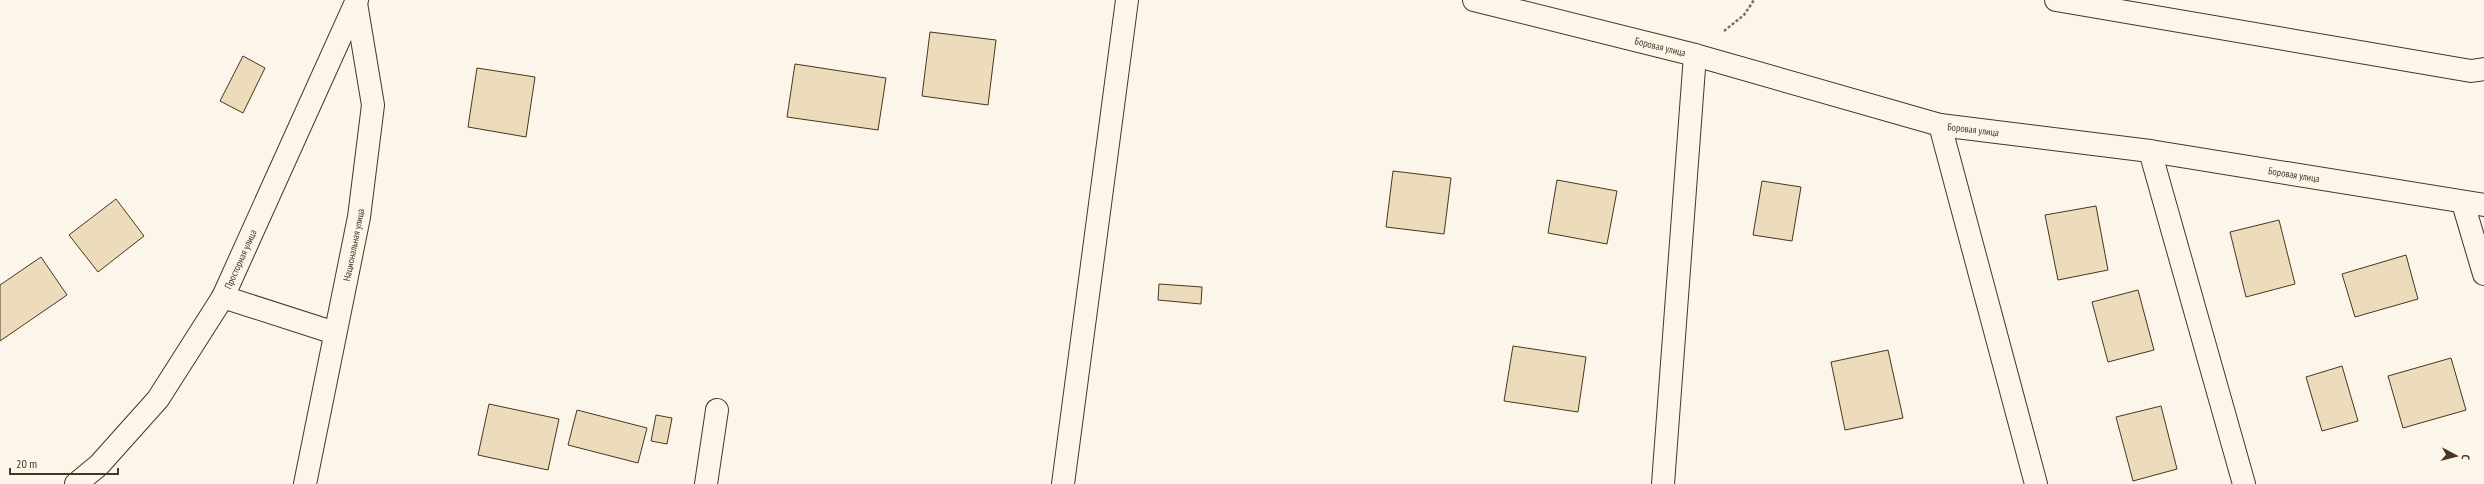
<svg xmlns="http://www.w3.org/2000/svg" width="2484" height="484" viewBox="0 0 2484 484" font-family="'PT Sans Narrow',sans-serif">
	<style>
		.building { fill: #ecdcbc; stroke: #4a3520 }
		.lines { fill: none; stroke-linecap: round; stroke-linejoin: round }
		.minor-casing { stroke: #4a3520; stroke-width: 24 }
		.path { stroke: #7f6f5c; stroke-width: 2.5; stroke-dasharray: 3 2; stroke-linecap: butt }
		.minor { stroke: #fbf6e9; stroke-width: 22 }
		.labels { text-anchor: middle; stroke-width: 3; stroke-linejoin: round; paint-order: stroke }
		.street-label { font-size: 10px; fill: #4a3520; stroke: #fbf6e9 }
	</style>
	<rect width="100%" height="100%" fill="#fbf6e9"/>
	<g class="building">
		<path d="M930,32L996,40L988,105L922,96Z"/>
		<path d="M243,56L265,68L243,113L220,101Z"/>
		<path d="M795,64L886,78L878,130L787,117Z"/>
		<path d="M477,68L535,77L526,137L468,127Z"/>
		<path d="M1393,171L1451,178L1444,234L1386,227Z"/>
		<path d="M1557,180L1617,191L1607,244L1548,233Z"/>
		<path d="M1762,181L1801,187L1792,241L1753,235Z"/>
		<path d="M116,199L144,236L98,272L69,235Z"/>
		<path d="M2096,206L2108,270L2058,280L2045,215Z"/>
		<path d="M2279,220L2295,284L2246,297L2230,232Z"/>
		<path d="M2406,255L2418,299L2355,317L2342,274Z"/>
		<path d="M41,257L67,295L0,341V285Z"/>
		<path d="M1159,284L1202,287L1201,304L1158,300Z"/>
		<path d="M2138,290L2154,350L2108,362L2092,302Z"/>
		<path d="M1513,346L1586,357L1578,412L1504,401Z"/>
		<path d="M1888,350L1903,418L1845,430L1831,362Z"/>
		<path d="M2451,358L2466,410L2403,428L2388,376Z"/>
		<path d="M2342,366L2358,421L2322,431L2306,377Z"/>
		<path d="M489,404L559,419L548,470L478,455Z"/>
		<path d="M2161,406L2177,469L2133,481L2116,417Z"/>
		<path d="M577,410L647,428L638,463L568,445Z"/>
		<path d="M656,415L672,418L667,444L651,441Z"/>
	</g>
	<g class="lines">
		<defs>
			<g id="minor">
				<path id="s1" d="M1474,0L1695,55L1940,125L2150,151L2484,205"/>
				<path d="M2056,0L2471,71L2484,69"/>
				<path d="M1940,125L2036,484"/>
				<path d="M2150,151L2244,484"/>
				<path d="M2463,203L2484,274"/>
				<path d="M223,297L335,333"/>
				<path id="s2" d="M76,484L99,465L158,399L223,297L357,0"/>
				<path id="s3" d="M305,484L359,217L373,105L356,3"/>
				<path d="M706,484L717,410"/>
				<path d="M1063,484L1127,0"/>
				<path d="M1663,484L1695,55"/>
			</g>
		</defs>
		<use href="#minor" class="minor-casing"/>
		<path class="path" d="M1724,31L1744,15L1754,0"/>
		<use href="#minor" class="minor"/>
	</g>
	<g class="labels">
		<g class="street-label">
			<text dy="4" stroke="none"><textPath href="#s1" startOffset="192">Боровая улица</textPath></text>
			<text dy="4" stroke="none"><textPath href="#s1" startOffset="516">Боровая улица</textPath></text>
			<text dy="4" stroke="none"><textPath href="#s1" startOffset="840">Боровая улица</textPath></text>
			<text dy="4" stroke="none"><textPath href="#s3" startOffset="244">Национальная улица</textPath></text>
			<text dy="4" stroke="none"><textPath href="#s2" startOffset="281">Просторная улица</textPath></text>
		</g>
	</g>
	<g transform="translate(2456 456) rotate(97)" stroke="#fbf6e9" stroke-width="3" paint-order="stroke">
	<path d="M0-3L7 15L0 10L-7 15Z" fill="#4a3520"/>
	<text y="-6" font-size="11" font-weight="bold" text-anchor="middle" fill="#4a3520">С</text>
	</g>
	<path d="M10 468v6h108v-6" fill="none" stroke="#4a3520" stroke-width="2"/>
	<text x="16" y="468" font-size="12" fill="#4a3520" stroke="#fbf6e9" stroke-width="3" paint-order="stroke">20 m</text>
</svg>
